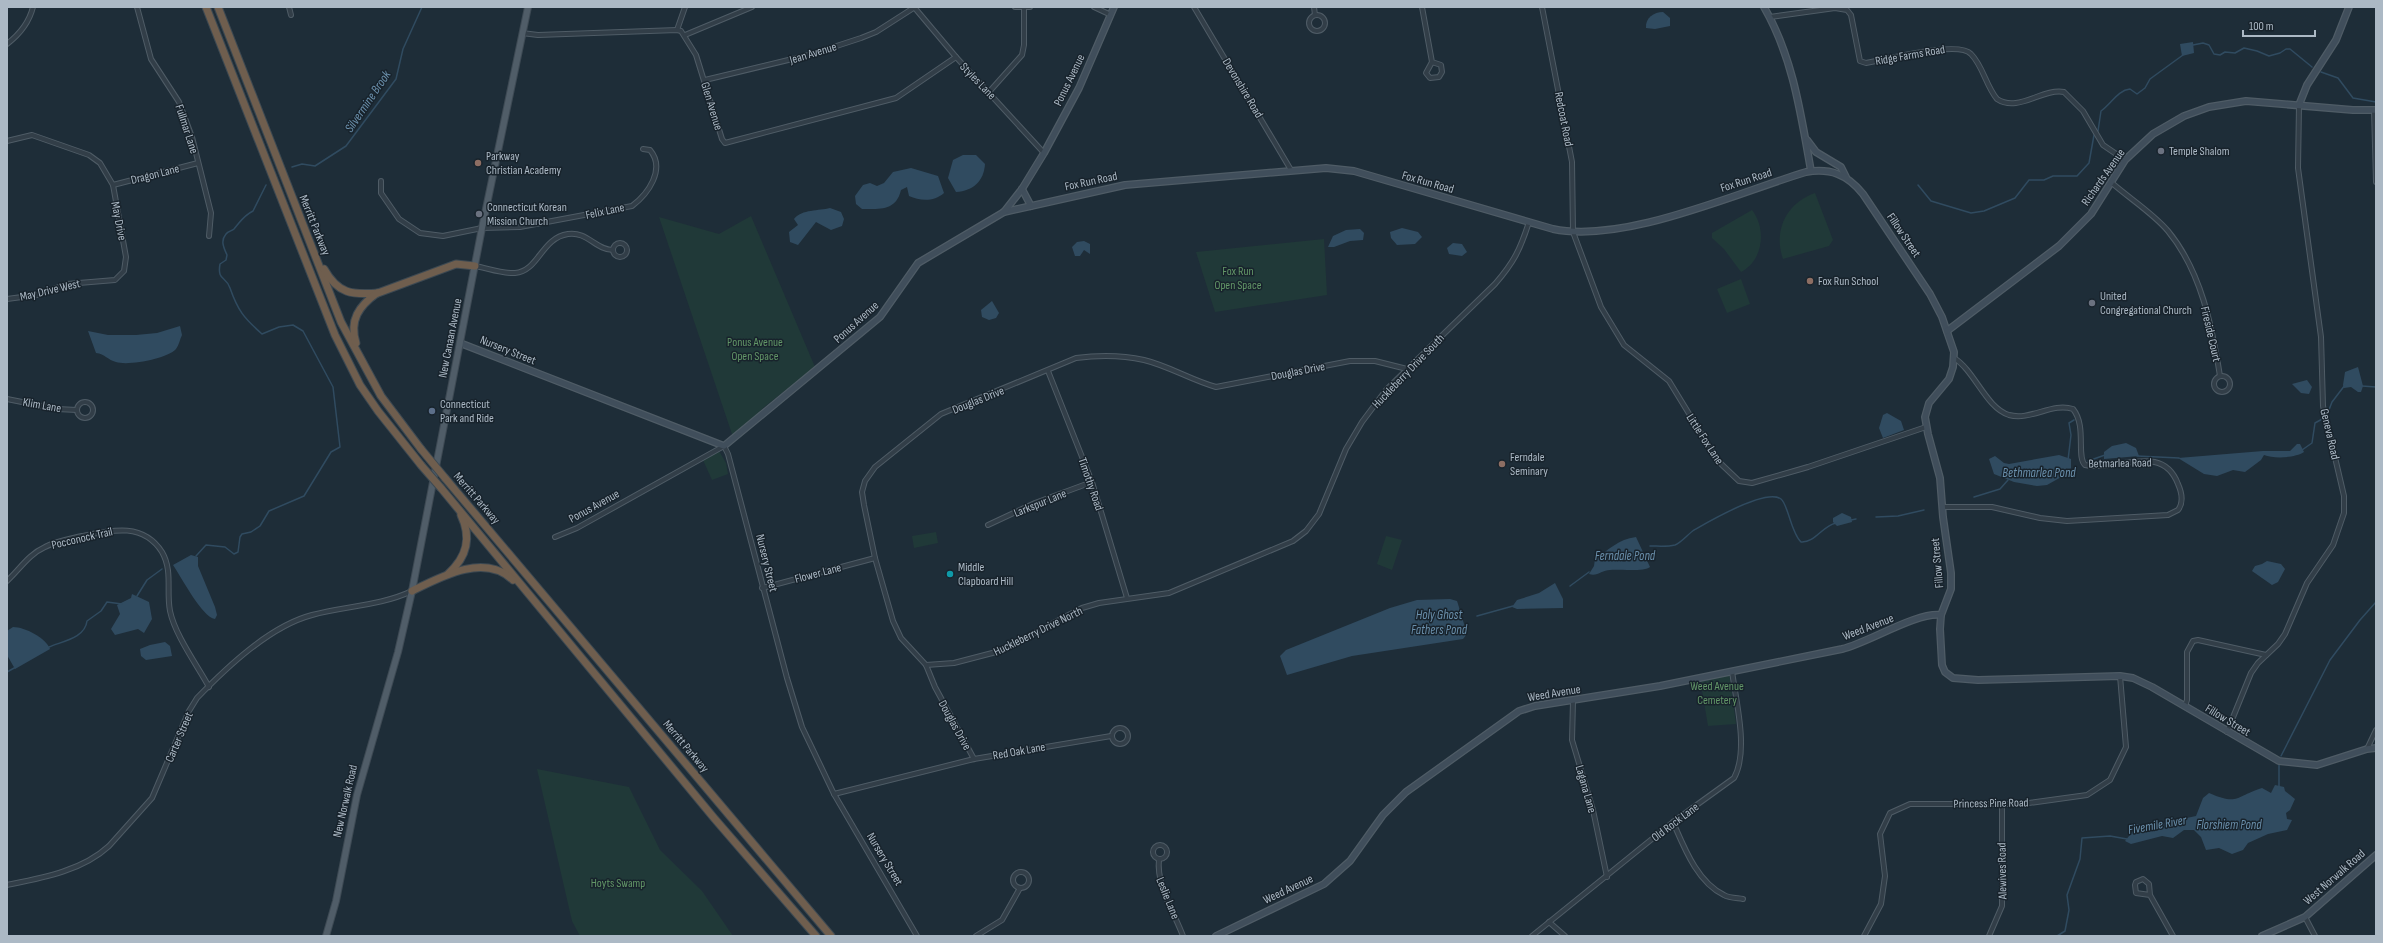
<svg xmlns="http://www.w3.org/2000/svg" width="2383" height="943" viewBox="0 0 2383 943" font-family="'Sofia Sans Condensed',sans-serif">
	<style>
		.green { fill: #203938 }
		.water { fill: #304b60 }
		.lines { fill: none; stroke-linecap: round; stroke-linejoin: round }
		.stream { stroke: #304b60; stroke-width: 1.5 }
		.street-casing { stroke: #4f5c66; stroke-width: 6 }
		.secondary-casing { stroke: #4f5c66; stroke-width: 8 }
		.primary-casing { stroke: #3e4a54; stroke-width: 8 }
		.highway-casing { stroke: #3d4952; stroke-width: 9 }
		.street { stroke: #323e48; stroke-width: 4 }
		.secondary { stroke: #404e5b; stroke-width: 5.5 }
		.primary { stroke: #505d68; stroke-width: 6 }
		.highway { stroke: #6f5e4e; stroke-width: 7 }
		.highway-bridge-casing { stroke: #3d4952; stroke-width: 9; stroke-linecap: butt }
		.highway-bridge { stroke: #6f5e4e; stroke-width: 7 }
		.worship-dot { fill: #6b7280; stroke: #18232c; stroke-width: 1.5 }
		.education-dot { fill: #8d6e63; stroke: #18232c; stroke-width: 1.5 }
		.service-dot { fill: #5c6f8a; stroke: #18232c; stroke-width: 1.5 }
		.culture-dot { fill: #0f9aa8; stroke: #18232c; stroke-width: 1.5 }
		.labels { text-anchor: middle; stroke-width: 3; stroke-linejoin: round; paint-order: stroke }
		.street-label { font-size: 12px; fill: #acb9c5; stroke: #18232c }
		.poi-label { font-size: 12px; fill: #acb9c5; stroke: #18232c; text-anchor: start }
		.park-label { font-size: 12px; fill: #629667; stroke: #18232c }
		.water-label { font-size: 13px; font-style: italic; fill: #6a8fab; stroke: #18232c }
	</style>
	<rect width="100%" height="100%" fill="#1e2d38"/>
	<g class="green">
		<path d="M1815,193L1833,240L1829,246L1783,259C1773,231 1786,203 1815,193Z"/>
		<path d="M1752,210C1767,229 1763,261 1741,272L1724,249L1712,238V233Z"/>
		<path d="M751,216L815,367L763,408L734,440L659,217L719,234Z"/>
		<path d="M1324,239L1327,295L1215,312L1196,252Z"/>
		<path d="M1741,279L1750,304L1727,313L1717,289Z"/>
		<path d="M719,451L726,463L728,474L712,480L703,460Z"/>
		<path d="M936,532L938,543L914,548L912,536Z"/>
		<path d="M1386,536L1402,540L1392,570L1377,564Z"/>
		<path d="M1729,672L1736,724L1708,726L1700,678Z"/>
		<path d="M537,769L629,787L660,850L702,891L733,936H580L572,921Z"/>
	</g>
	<g class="water">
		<path d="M1663,12L1670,18V26L1655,29L1646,28C1645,18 1654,12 1663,12Z"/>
		<path d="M2193,42L2194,53L2182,56L2180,44Z"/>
		<path d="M963,155H976L985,164C984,181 973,191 956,192L948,178L953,160Z"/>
		<path d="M911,168L938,176L944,193C934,202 920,201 909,196L907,187L901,190C896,211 880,209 862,209L856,204L855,196L863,185L870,183L877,186L884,183L893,172Z"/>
		<path d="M830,208L841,212L844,219L842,226L831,230L816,222L798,245L790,242L789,232L798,225L794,219C802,209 819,211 830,208Z"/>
		<path d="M1402,228L1418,232L1422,237L1415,244L1397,245L1391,238L1390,232Z"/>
		<path d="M1360,229L1364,233L1363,240L1350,241L1334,247H1328L1333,236L1346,230Z"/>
		<path d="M1084,241L1090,244V254L1084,250L1080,256H1075L1072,247L1077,242Z"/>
		<path d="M1453,243L1462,244L1467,252L1462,256L1449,254L1447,248Z"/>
		<path d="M992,301L999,313L996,318L989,320L982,317L981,310Z"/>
		<path d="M180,326L182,335C180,339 179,345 176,349C167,359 128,366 116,362C108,360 105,354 96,353L88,331L108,335H136L157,333Z"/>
		<path d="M2358,367L2363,386L2361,392H2358L2351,387L2344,388L2343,385L2345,372Z"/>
		<path d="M2307,380L2312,387L2309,394L2301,393L2292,384Z"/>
		<path d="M1887,413L1901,421L1904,430L1883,438L1879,428L1883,415Z"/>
		<path d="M2126,443L2136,448L2139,456L2104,459V452L2112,446Z"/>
		<path d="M2297,444H2300L2304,452C2295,458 2274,459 2264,455L2261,460L2245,472L2233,470L2217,476L2204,474L2178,458L2263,451H2290Z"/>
		<path d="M2059,455L2071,459V468L2063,476L2047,485L2037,486L2014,482L1994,474L1989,459L1995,456L2004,463L2009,464Z"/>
		<path d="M1842,513L1851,517L1852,522L1837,526L1833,522V518Z"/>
		<path d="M1636,537L1650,567C1645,572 1618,569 1610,570C1602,570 1597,577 1589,574L1594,566L1595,559C1609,550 1618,539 1636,537Z"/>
		<path d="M191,555L198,557V566L215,607L217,615L215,619C202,617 182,578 173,565Z"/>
		<path d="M2267,561L2281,564L2285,569L2278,582L2272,585L2252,571L2255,566L2262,564Z"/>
		<path d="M1555,583L1563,599V608L1517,609L1512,607L1517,600L1539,593Z"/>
		<path d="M132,594L149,602L152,619L144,633L138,629L115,635L111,629L120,614L117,605L131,598Z"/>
		<path d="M1450,599L1457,601L1458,604L1467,634L1463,639L1352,656L1287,675L1280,656L1286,650L1390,608L1417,600Z"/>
		<path d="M13,627C25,627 46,638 50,649L15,669L7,655V631Z"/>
		<path d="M165,642L170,646L172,656L146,660L141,656L140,649L150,645Z"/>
		<path d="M2275,785L2284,787L2285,791L2295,799L2290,810L2286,813L2287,819L2292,820L2287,830L2268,834L2248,843L2243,850L2232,854L2219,848L2206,850L2201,837L2194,830H2184L2173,838L2162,836L2131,844L2125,841L2133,831L2134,824L2149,826L2196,816L2203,798L2209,793C2239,806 2236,796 2262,788L2271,793Z"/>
	</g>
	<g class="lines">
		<g class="stream">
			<path d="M2193,45L2203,43L2209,45L2214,54L2220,55L2225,52L2235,53L2244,48L2257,51L2269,56L2280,53L2286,49H2290L2312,67"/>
			<path d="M2321,72L2338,78L2353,98L2376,102"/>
			<path d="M2098,131L2101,111C2111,104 2118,90 2130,89L2137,94L2145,88L2150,79L2183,55"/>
			<path d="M292,167L302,164L315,166L346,146L396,79L403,49L422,7"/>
			<path d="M1918,185L1931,201L1971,213L1984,211L2015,198L2029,180H2044L2053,176H2077L2089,163L2094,135"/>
			<path d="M2362,386L2376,387"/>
			<path d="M2327,415L2332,402L2345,385"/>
			<path d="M2302,450L2312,443L2315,423L2324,418"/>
			<path d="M2137,456L2179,458"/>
			<path d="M2068,460L2071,435L2069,423L2074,420"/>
			<path d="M2088,461L2105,455"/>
			<path d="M1974,497L2000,489L2008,480"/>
			<path d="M1876,517L1898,516L1924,510"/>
			<path d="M1851,520L1856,519"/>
			<path d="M1650,546C1658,546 1667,547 1675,545C1682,542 1688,534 1694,530C1708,522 1766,488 1781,499C1788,504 1791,533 1801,542C1815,543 1822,526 1836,523"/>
			<path d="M196,556L206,545L225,547L234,554L238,552L240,537L242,534L251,532L260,526L269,511L304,496L331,452L340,447L333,387L303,331L293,325L279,327L262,334C244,318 238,311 230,288C226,276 217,281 220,264L226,260L227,255C224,248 220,241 226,234C228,231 232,231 234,229C241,221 243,216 253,211L266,185"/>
			<path d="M1570,586L1589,572"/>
			<path d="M137,596L147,580L162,569"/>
			<path d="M1477,616L1513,606"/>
			<path d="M49,647C63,641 85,638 87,621L101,611L107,602L122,604"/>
			<path d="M7,672L16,667"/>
			<path d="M2281,756L2330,660L2360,620L2376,602"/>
			<path d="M2279,788V764"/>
			<path d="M2057,936L2065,931L2069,910L2067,895L2080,859L2082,838L2110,836L2127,839"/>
		</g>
		<defs>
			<g id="street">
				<path d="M137,7L151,59L179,102L192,137L211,213L209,236"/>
				<path d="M289,7L291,15"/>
				<path d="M914,7L956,57L1044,153"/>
				<path d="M1015,7H1030"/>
				<path d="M1094,7L1111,15"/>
				<path d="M1194,7L1291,170"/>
				<path d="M1314,7L1315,15"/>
				<path d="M1422,7L1432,62L1426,73L1430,78L1439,77L1442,72L1441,65L1432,62"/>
				<path d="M1542,7L1572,162L1573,232L1601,307L1624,345L1669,381L1718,461L1739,481L1752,483L1808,467L1926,427"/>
				<circle cx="1317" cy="23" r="8"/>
				<path d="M1770,17L1835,8L1847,10L1851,15L1860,61L1866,63C1885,60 1959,40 1971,54C1983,66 1986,86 1997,99C2018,113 2042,88 2064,92L2083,111L2103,145L2125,160"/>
				<path d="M677,30L685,7"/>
				<path d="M522,33L538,35L677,30L681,31L696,55L722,139L725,143L896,98L956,57"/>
				<path d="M685,35L752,7"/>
				<path d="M7,44C20,34 29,23 33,7"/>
				<path d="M705,80L809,55L861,38L876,32L915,7"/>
				<path d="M989,92L1022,55L1024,45V9"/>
				<path d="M2374,110L2376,182"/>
				<path d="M7,141L32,135L89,155L100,163L113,185L126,257L124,271L115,280L67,284L37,295L7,299"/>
				<path d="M381,181V193L399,219L420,233L443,236L482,228L520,227L632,206C648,194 666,169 650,150L643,149"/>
				<path d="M2112,183C2129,198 2154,214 2168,231C2201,271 2212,326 2220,376"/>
				<path d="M113,185L198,163"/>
				<circle cx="620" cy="250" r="7"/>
				<path d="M475,266C487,268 502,274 515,273C539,271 541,238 568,234C587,231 596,250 613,250"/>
				<path d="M1048,371L1092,482L1127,598"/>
				<circle cx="2222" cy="384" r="8"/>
				<path d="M7,399L57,409L77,410"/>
				<circle cx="85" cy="410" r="8"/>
				<path d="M1942,507H1992L2040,518L2067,521L2168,515L2178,510C2184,502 2182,493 2178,484C2162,442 2118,472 2085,465C2076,457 2087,426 2073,409C2052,402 2031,421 2009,415C1986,408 1975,371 1954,358"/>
				<path d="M988,525L1035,503L1092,482"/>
				<path d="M555,537L577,528L724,446L728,454L787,678L802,727L834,794L917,936"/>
				<path d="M7,581C19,570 29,554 45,547C56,541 70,539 82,536C111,530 143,522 162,552C173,571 166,591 170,611C175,635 197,665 209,687"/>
				<path d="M762,588L875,558"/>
				<path d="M926,665L954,663L1000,651L1082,608L1099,603L1169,593L1293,541L1306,531L1319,514L1346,449L1362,422L1386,390L1495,284C1514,262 1520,250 1529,222"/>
				<path d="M1573,701L1572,740L1593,810L1607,877"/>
				<path d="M2185,706L2187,700V652L2193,641L2198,640L2266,655"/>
				<circle cx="1120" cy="736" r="8"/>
				<path d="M2227,732L2251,673L2258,663L2278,644L2285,634L2307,583L2333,545L2344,513V496L2323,406L2321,337L2298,168L2299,105"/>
				<path d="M2367,749L2376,730"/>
				<path d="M974,759L935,687L926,665L901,638L893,621L875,558L864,505L862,492L865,481L875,467L941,414L1076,358C1098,355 1122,355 1144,360C1169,366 1191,380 1216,387L1350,361H1375L1407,369"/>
				<path d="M834,794L974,759L1111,736"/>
				<path d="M1673,822C1684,847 1697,882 1724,895C1729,898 1737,898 1743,899"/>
				<circle cx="1160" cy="852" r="7"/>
				<path d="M1159,859C1156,885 1174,912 1183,936"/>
				<circle cx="1021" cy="880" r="8"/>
				<path d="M7,885C42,878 82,871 109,846L152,798L189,711L197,698C227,667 270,626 312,615C345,606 380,606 412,591"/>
				<path d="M2150,895L2136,893L2135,885L2136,882L2143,879L2149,884L2150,895L2173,936"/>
				<path d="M2305,917L2315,936"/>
				<path d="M1549,922L1565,936"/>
				<path d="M976,936L1002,920L1020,888"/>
				<path d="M1532,936L1673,822L1734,778C1749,751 1736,702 1732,671"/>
				<path d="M1864,936L1881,904L1885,876L1880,834L1890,813L1910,804H2022L2087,795L2110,780L2126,747L2120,676"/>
				<path d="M1989,936L2002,906V804"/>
			</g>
			<g id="secondary">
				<path d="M1764,7C1793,57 1801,115 1811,171"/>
				<path d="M2299,105L2307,85L2336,40L2349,7"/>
				<path d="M1807,140L1816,152L1841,167L1846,177"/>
				<path d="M1022,189L1031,206"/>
				<path d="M1004,212L1125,185L1326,168L1354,171L1553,229C1624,244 1736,193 1806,172C1830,168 1847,174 1863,194L1930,294L1942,317L1954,352L1953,367L1949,379L1929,403L1925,417L1928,434L1940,478L1943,517L1951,573V589L1941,615L1940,629L1942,665L1945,672L1953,678L1978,680L2120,676L2133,678L2152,687L2279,761L2317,765L2367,749L2376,748"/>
				<path d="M1947,331L2059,246L2091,214L2125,160L2153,134L2184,116L2209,107L2246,101L2353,110H2376"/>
				<path d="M460,343L724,446L880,317L918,263L1004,212L1022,189L1044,153L1079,88L1114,7"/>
				<path d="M1216,936L1324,884L1350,861L1383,815L1406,792L1519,711L1535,706L1660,686L1842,649C1870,642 1916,612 1941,615"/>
				<path d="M2262,936L2305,917L2376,855"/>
			</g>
			<path id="primary" d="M326,936L336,901L357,795L398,652L412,591L482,228L528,7"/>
			<g id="highway">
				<path d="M206,7L335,335L360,385L378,411L421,465"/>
				<path d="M218,7L341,322L381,396L421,449"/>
				<path d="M324,269C338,294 352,295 378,293L456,264L475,266"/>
				<path d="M356,343C349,320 359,306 377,293"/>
				<path d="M445,478L831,936"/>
				<path d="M441,488L714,818L816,936"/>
				<path d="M448,574C467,557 472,538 461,515"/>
				<path d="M412,591C442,576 485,553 513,580"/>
			</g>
		</defs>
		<use href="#street" class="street-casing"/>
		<use href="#secondary" class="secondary-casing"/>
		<use href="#primary" class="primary-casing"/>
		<use href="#highway" class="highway-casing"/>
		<use href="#street" class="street"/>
		<use href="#secondary" class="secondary"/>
		<use href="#primary" class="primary"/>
		<use href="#highway" class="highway"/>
		<defs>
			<g id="highway-bridge">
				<path d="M421,449L445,478"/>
				<path d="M421,465L441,488"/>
			</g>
		</defs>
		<use href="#highway-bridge" class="highway-bridge-casing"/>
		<use href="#highway-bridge" class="highway-bridge"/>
	</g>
	<g class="worship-dot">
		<circle cx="2161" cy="151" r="4"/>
		<circle cx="479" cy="214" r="4"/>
		<circle cx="2092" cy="303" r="4"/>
	</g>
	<g class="education-dot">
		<circle cx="478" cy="163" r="4"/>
		<circle cx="1810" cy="281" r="4"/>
		<circle cx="1502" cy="464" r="4"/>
	</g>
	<circle class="service-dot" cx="432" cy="411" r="4"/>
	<circle class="culture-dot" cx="950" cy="574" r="4"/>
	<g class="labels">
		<g class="street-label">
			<text transform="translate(813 53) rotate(-17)" y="4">Jean Avenue</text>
			<text transform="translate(1910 55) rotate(-10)" y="4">Ridge Farms Road</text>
			<text transform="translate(1069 80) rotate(-64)" y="4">Ponus Avenue</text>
			<text transform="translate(978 81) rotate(46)" y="4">Styles Lane</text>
			<text transform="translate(1243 88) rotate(59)" y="4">Devonshire Road</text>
			<text transform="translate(712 106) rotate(73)" y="4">Glen Avenue</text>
			<text transform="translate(1564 119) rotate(79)" y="4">Redcoat Road</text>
			<text transform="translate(187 129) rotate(72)" y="4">Fullmar Lane</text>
			<text transform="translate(155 174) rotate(-14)" y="4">Dragon Lane</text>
			<text transform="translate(2103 177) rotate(-55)" y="4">Richards Avenue</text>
			<text transform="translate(1746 180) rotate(-18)" y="4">Fox Run Road</text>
			<text transform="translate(1091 181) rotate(-12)" y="4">Fox Run Road</text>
			<text transform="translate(1428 182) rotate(16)" y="4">Fox Run Road</text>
			<text transform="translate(605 211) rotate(-12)" y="4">Felix Lane</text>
			<text transform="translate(119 221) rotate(79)" y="4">May Drive</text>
			<text transform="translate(315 225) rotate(68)" y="4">Merritt Parkway</text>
			<text transform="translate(1904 235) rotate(56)" y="4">Fillow Street</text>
			<text transform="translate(50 290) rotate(-13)" y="4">May Drive West</text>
			<text transform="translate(856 322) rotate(-42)" y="4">Ponus Avenue</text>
			<text transform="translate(2211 334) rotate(77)" y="4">Fireside Court</text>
			<text transform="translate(450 338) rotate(-79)" y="4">New Canaan Avenue</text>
			<text transform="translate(508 350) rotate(22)" y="4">Nursery Street</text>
			<text transform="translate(1298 371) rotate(-11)" y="4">Douglas Drive</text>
			<text transform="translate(1408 371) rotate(-46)" y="4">Huckleberry Drive South</text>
			<text transform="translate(978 400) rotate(-22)" y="4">Douglas Drive</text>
			<text transform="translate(42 405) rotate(10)" y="4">Klim Lane</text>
			<text transform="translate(2330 434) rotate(77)" y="4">Geneva Road</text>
			<text transform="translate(1705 439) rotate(57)" y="4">Little Fox Lane</text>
			<text transform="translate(2120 463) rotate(-1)" y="4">Betmarlea Road</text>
			<text transform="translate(1091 484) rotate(71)" y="4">Timothy Road</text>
			<text transform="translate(477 498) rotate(49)" y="4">Merritt Parkway</text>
			<text transform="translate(1040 503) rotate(-22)" y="4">Larkspur Lane</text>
			<text transform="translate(594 506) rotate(-29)" y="4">Ponus Avenue</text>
			<text transform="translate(82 538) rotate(-13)" y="4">Pocconock Trail</text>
			<text transform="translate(767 563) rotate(76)" y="4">Nursery Street</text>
			<text transform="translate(1937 563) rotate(-95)" y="4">Fillow Street</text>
			<text transform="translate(818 573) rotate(-15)" y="4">Flower Lane</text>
			<text transform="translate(1868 627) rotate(-21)" y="4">Weed Avenue</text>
			<text transform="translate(1038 631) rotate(-26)" y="4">Huckleberry Drive North</text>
			<text transform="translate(1554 693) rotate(-9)" y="4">Weed Avenue</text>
			<text transform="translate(2228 720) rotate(31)" y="4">Fillow Street</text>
			<text transform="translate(955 725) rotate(61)" y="4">Douglas Drive</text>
			<text transform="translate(179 737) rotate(-67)" y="4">Carter Street</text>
			<text transform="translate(686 746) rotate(50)" y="4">Merritt Parkway</text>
			<text transform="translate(1019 751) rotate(-10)" y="4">Red Oak Lane</text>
			<text transform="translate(1586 789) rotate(74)" y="4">Lagana Lane</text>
			<text transform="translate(345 801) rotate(-77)" y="4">New Norwalk Road</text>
			<text transform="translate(1991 803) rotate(-1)" y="4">Princess Pine Road</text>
			<text transform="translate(1675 822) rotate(-37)" y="4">Old Rock Lane</text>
			<text transform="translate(885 859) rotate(59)" y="4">Nursery Street</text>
			<text transform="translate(2002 871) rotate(-91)" y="4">Alewives Road</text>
			<text transform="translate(2334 877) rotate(-41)" y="4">West Norwalk Road</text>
			<text transform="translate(1288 889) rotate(-25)" y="4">Weed Avenue</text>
			<text transform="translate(1168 898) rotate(68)" y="4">Leslie Lane</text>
		</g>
		<g class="poi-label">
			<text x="2169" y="155">Temple Shalom</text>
			<text x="486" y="160">Parkway<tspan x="486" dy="14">Christian Academy</tspan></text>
			<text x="487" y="211">Connecticut Korean<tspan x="487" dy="14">Mission Church</tspan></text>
			<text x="1818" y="285">Fox Run School</text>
			<text x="2100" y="300">United<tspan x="2100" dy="14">Congregational Church</tspan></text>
			<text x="440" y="408">Connecticut<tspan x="440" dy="14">Park and Ride</tspan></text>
			<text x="1510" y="461">Ferndale<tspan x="1510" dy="14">Seminary</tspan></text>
			<text x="958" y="571">Middle<tspan x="958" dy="14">Clapboard Hill</tspan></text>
		</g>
		<g class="park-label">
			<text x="1238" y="275">Fox Run<tspan x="1238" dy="14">Open Space</tspan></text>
			<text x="755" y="346">Ponus Avenue<tspan x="755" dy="14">Open Space</tspan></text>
			<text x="1717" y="690">Weed Avenue<tspan x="1717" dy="14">Cemetery</tspan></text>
			<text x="618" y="887">Hoyts Swamp</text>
		</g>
		<g class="water-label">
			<text transform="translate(367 101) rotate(-56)" y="5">Silvermine Brook</text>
			<text x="2039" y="477">Bethmarlea Pond</text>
			<text x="1625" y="560">Ferndale Pond</text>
			<text x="1439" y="619">Holy Ghost<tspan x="1439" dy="15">Fathers Pond</tspan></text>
			<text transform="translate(2157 824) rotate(-10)" y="5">Fivemile River</text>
			<text x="2229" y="829">Florshiem Pond</text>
		</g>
	</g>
	<rect width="2383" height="943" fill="none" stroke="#acb9c5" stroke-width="16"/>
	<path d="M2243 30v6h72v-6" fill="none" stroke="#acb9c5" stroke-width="2"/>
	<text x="2249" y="30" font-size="12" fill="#acb9c5" stroke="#18232c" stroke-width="3" paint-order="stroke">100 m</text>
</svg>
